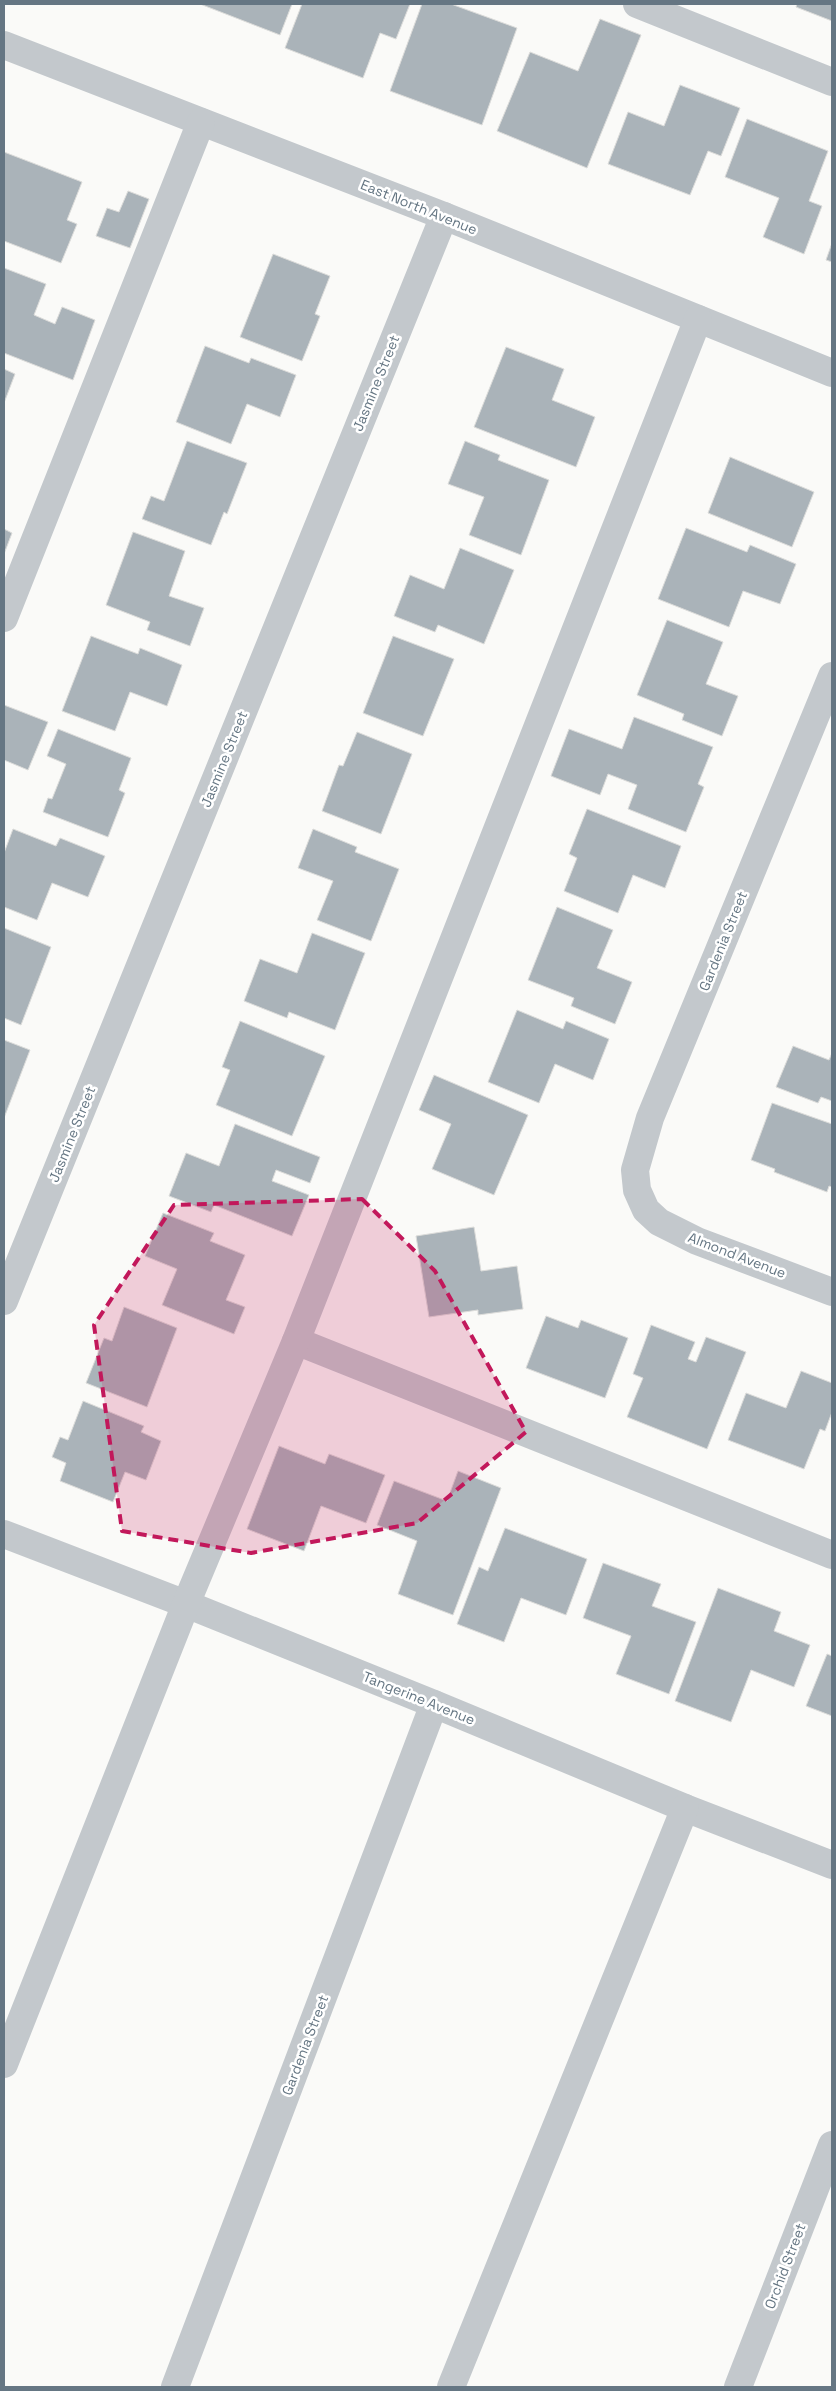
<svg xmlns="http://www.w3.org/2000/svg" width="836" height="2391" viewBox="0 0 836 2391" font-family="'Space Grotesk',sans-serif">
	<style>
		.building { fill: #aab3b9; stroke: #dcdcda }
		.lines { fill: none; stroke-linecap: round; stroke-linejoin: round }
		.minor { stroke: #c3c8cc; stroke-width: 28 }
		.marked { fill: #c2185b; fill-opacity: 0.2; stroke: #c2185b; stroke-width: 4; stroke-dasharray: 10 6; stroke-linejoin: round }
		.labels { text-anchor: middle; stroke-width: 5; stroke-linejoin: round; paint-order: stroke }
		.street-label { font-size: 14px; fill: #657683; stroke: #fff }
	</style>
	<rect width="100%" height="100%" fill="#fafaf8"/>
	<g class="building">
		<path d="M200,4H292L280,35Z"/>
		<path d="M302,4H410L396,39L380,33L363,78L285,48Z"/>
		<path d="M422,4H451L517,28L482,125L390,91Z"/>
		<path d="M797,4H832V21L796,7Z"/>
		<path d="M600,19L641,35L587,168L497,131L530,52L578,71Z"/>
		<path d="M680,85L740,108L721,156L708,151L690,195L608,164L628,112L664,126Z"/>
		<path d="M747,119L828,151L809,201L822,206L804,254L763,237L779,198L725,177Z"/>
		<path d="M4,152L82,182L67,220L77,224L61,263L4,241Z"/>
		<path d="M128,191L149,199L130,248L96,236L107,208L119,212Z"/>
		<path d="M832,243V262L826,260Z"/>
		<path d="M273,254L330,276L315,314L320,316L302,361L240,337Z"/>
		<path d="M4,268L46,284L34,315L55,324L62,307L95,320L73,380L4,353Z"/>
		<path d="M205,346L249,363L251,358L296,375L280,417L247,404L231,444L176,422Z"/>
		<path d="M506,347L564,369L552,400L595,417L576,467L474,427Z"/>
		<path d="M4,369L15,374L4,403Z"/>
		<path d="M187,441L247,463L227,514L224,512L211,545L142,519L151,496L164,501Z"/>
		<path d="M465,441L500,455L498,460L549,480L521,555L469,535L484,497L448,484Z"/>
		<path d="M730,457L814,492L792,547L708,513Z"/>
		<path d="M686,528L747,552L750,545L796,564L780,604L743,591L729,627L658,599Z"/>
		<path d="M4,529L12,533L4,554Z"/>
		<path d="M133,532L185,551L169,596L204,608L190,646L147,630L150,622L106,605Z"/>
		<path d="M460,548L514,570L484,644L438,625L435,632L394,616L410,575L444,589Z"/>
		<path d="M667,620L723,642L706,684L738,696L722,736L682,720L684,714L637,695Z"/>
		<path d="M91,636L138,654L140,648L182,665L167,706L130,692L115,731L62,711Z"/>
		<path d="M393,636L454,659L423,736L363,713Z"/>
		<path d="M4,705L48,722L28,770L4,760Z"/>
		<path d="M634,717L713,747L698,784L704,787L686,832L628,809L637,785L608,774L600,795L551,776L569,729L622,749Z"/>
		<path d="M58,729L131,758L119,790L125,793L108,837L43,812L48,798L52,799L66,764L47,756Z"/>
		<path d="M357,732L412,754L381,834L322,811L339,765L343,766Z"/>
		<path d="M587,809L681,846L665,888L633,875L618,913L564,891L577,858L569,854Z"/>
		<path d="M13,829L56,846L60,838L105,856L88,897L52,883L37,920L4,907V853Z"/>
		<path d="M313,829L357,847L355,852L399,869L371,941L317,920L333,881L298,868Z"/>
		<path d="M557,907L613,930L597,968L632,982L615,1024L571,1006L574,998L528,980Z"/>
		<path d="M4,928L51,947L21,1025L4,1018Z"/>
		<path d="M312,933L365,953L335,1030L289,1012L287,1018L244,1001L260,959L297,973Z"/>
		<path d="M517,1010L563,1029L566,1021L609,1039L593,1080L555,1064L539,1103L488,1082Z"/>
		<path d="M240,1021L325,1056L292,1136L216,1105L230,1070L222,1067Z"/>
		<path d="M4,1040L30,1050L4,1118Z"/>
		<path d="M793,1046L829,1060L832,1053V1101L821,1097L818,1103L776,1087Z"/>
		<path d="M434,1075L528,1115L494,1195L432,1169L451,1124L419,1110Z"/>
		<path d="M772,1103L832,1124V1187L829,1186L827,1192L774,1172L775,1169L751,1160Z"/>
		<path d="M235,1124L320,1157L310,1183L276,1170L272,1181L309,1195L292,1236L214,1205L211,1212L169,1196L186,1153L219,1166Z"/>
		<path d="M163,1213L214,1233L210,1241L245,1255L226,1300L245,1307L234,1334L162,1305L177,1269L145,1256Z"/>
		<path d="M474,1227L481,1271L517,1266L523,1309L478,1315V1310L429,1317L416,1236Z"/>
		<path d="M124,1307L177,1328L147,1407L86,1383L104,1338L112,1341Z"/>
		<path d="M546,1316L578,1328L581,1320L628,1338L605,1398L526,1368Z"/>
		<path d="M651,1325L695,1342L688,1359L696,1362L706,1337L746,1352L707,1449L627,1417L643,1378L633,1374Z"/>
		<path d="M801,1371L832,1383V1412L825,1431L820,1429L804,1469L728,1440L746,1393L786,1408Z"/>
		<path d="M83,1401L144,1426L141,1432L161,1441L146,1480L125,1472L113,1502L60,1481L66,1463L52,1457L60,1437L68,1440Z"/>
		<path d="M279,1446L325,1464L329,1454L385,1475L366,1523L321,1506L304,1551L247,1529Z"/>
		<path d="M458,1471L501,1488L453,1615L398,1594L417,1541L377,1525L394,1481L447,1501Z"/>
		<path d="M505,1528L587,1559L566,1615L521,1598L504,1642L457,1624L479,1567L488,1571Z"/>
		<path d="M603,1563L661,1584L652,1606L696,1622L669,1694L616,1674L631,1636L583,1618Z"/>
		<path d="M718,1588L781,1612L774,1631L810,1645L794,1687L751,1670L731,1722L675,1701Z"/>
		<path d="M827,1654L832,1656V1716L806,1706Z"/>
	</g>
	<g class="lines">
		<g class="minor">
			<path d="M637,4L832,82"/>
			<path d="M4,45L444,216L832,373"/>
			<path d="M4,618L201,122"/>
			<path d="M832,676L650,1118L635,1170L637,1190L646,1210L659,1222L697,1241L832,1292"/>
			<path d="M4,1301L444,216"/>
			<path d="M296,1341L832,1555"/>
			<path d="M4,1534L186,1604L434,1704L685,1808L832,1865"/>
			<path d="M4,2064L186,1604L296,1341L698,319"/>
			<path d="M175,2387L434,1704"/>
			<path d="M451,2387L685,1808"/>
			<path d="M738,2387L832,2145"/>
		</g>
	</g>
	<path class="marked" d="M362,1199L435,1271L526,1432L417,1523L251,1553L122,1531L94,1325L174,1205Z"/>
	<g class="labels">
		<g class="street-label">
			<text transform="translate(419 207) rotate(22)" y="5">East North Avenue</text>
			<text transform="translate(376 383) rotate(-68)" y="5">Jasmine Street</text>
			<text transform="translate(224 759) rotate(-68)" y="5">Jasmine Street</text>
			<text transform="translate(723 941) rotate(-68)" y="5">Gardenia Street</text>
			<text transform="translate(72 1134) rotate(-68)" y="5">Jasmine Street</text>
			<text transform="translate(737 1255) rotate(21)" y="5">Almond Avenue</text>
			<text transform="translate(419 1698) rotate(22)" y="5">Tangerine Avenue</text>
			<text transform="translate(305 2045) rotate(-69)" y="5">Gardenia Street</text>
			<text transform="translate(785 2266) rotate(-69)" y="5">Orchid Street</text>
		</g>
	</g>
	<rect width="836" height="2391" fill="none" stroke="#657683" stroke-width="10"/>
</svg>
